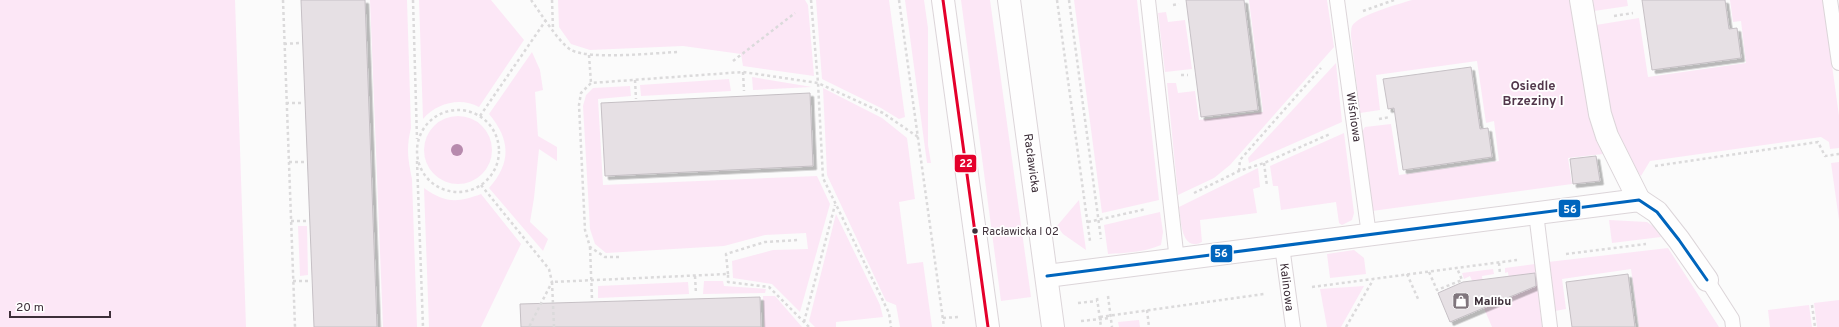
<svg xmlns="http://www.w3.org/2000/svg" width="1839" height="327" viewBox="0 0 1839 327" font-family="Overpass,sans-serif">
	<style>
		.green { fill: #fce7f6 }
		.building { fill: #e6e0e4; stroke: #c6c0c5; filter: url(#shadow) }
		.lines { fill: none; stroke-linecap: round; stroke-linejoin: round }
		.service-casing { stroke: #dcd5d9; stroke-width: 16 }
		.minor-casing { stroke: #dcd5d9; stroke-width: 24 }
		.tertiary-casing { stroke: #dcd5d9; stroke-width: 24 }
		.path { stroke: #dbdadb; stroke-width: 2.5; stroke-dasharray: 3 3; stroke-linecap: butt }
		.service { stroke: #fefefe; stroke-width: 14 }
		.minor { stroke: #fefefe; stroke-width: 22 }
		.tertiary { stroke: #fefefe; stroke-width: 22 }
		.bus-1-casing { stroke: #fff; stroke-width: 6 }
		.bus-2-casing { stroke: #fff; stroke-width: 6 }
		.bus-1 { stroke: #e4002b; stroke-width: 3 }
		.bus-2 { stroke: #0065bd; stroke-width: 3 }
		.tree { fill: #b78aad }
		.bus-dot { fill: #3d2f39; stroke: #fff; stroke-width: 1.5 }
		.labels { text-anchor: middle; stroke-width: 3.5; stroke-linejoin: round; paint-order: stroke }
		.bus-label { font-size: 11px; fill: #3d2f39; stroke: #fff; text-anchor: start }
		.street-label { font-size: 12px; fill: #3d2f39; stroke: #fff }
		.poi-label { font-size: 12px; font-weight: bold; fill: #3d2f39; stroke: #fff; text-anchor: start }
		.neighbourhood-label { font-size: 13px; font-weight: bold; fill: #52374b; stroke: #fff }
		.line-badge { stroke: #fff; stroke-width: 1.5 }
		.badge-label { font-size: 11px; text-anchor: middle; font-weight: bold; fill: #fff }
	</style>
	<defs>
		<filter id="shadow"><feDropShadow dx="3.5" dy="3.5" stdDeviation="0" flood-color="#0004"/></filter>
	</defs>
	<rect width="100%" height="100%" fill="#fbfbfb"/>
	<g class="green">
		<path d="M0,0H235L246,327H0Z"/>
		<path d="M370,0H407L411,128C406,148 408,159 412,179L417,327H383Z"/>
		<path d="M419,0H491L524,40L479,107C460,97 437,103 423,119Z"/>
		<path d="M558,0H805L808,5L814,76L743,66L741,54L683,46L590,50L571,44L559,27Z"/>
		<path d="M816,0H889L905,117L899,119L881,108L822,79Z"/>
		<path d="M905,0H924L928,28V145L931,163H927Z"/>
		<path d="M961,0H990L1031,297L1001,301Z"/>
		<path d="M1074,0H1137L1159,200L1102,213Z"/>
		<path d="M1249,0H1327L1334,47L1230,165L1214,178L1178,195L1167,83H1176L1178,93L1195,91L1199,120L1263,112Z"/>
		<path d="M1412,0H1574L1585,93L1591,119L1603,154L1568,158L1572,184L1372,211L1362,132L1365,127L1391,124L1399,175L1499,161L1494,121L1486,123L1477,61L1376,75L1380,110L1360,113L1351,36C1351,33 1351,29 1352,26C1358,15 1399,4 1412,0Z"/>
		<path d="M1593,0H1627L1628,6L1594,11Z"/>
		<path d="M1730,0H1823L1839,116V148L1830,149L1829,142L1821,137L1650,161L1641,176L1629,160L1610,116L1596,25L1639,18L1648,77L1746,63L1741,21L1733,22Z"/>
		<path d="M1166,12L1168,22L1185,20L1192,69L1165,72L1158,13Z"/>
		<path d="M532,52L540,70L543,90L535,92L538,136L557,147V161L539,149L534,198L530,222L548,239L543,251L489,188C512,162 510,139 489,114Z"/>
		<path d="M1336,63L1342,122L1249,163L1248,158Z"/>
		<path d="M752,77L812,87L753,90Z"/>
		<path d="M729,79L731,91L641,96L640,85Z"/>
		<path d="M630,86L631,96L598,99L603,185L817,176L830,204L800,312L772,284L733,278L732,261L773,250L808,249L806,233L765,235L724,246L606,253L595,244L590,229L583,106L586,95L593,88Z"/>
		<path d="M823,88L882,118L907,138L915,199L899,202L907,264L923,262L932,327H900L896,305L886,301L827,175Z"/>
		<circle cx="458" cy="150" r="34"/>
		<path d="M1344,133L1354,213L1352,220L1342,225L1339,223L1336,202L1281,210L1278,186H1273L1270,166Z"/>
		<path d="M1839,162V220L1831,163Z"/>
		<path d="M1258,168L1260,187L1253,189L1257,213L1200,220L1202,242C1181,253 1181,219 1179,207Z"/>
		<path d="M424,188C445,203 457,203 481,194L521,244L481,327H429Z"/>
		<path d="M1079,200L1086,250L1063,234L1057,226Z"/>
		<path d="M1160,212L1163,232L1161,245C1145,252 1126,253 1108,254L1104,225Z"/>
		<path d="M836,214L880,305L883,317L836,322V327H815L809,321Z"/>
		<path d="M1609,220L1647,222L1654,227L1661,237L1612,243Z"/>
		<path d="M298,226H307L308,275L300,276Z"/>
		<path d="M1668,248L1719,327H1639L1631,269L1562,279L1566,309L1555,311L1548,262Z"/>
		<path d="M1354,250L1364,258L1366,274L1330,278L1327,254Z"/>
		<path d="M1535,264L1542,327H1492L1470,276L1464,279L1462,273L1493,269L1494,274L1482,276L1486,305L1512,302L1508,272L1505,273V268Z"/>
		<path d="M704,281H723L724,286L766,289L765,293L703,294Z"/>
		<path d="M688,282L689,294L598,298V286Z"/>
		<path d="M1364,286L1341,327H1327L1320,289Z"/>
		<path d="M763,296H775L802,327H764Z"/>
		<path d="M1839,300V327H1817L1814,303Z"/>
		<path d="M1809,305L1812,327H1770L1768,310Z"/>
		<path d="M1139,320L1140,327H1119L1118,322Z"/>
	</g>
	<g class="building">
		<path d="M301,0H365L377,327H314Z"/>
		<path d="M1186,0H1244L1258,110L1201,117Z"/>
		<path d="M1642,0H1725L1729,29L1737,28L1741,58L1652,70Z"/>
		<path d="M1471,67L1480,129L1488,128L1492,157L1403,170L1394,108L1388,109L1383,79Z"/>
		<path d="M810,93L813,166L605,176L601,103Z"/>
		<path d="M1596,156L1600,181L1573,184L1570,159Z"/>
		<path d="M1535,273L1536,286L1450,322L1438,293L1463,282Z"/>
		<path d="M1628,274L1635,327H1572L1566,282Z"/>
		<path d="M760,297L761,327H521L520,304Z"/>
	</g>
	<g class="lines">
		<defs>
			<g id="service">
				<path d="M1148,0L1177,261"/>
				<path d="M1337,0L1369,235"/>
				<path d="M1830,0L1839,63"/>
				<path d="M1536,213L1550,327"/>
				<path d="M1282,246L1293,327"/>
				<path d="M1707,280L1732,319L1733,327"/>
			</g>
			<g id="minor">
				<path d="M1581,0L1600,114L1607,136L1639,200"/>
				<path d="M1047,276L1639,200L1657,212L1679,240L1707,280"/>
			</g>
			<g id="tertiary">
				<path d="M943,0L988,327"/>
				<path d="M1009,0L1053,327"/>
			</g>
		</defs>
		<use href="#service" class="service-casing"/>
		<use href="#minor" class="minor-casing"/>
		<use href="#tertiary" class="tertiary-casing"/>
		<g class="path">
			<path d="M283,0L295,327"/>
			<path d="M413,0L417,139"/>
			<path d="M531,0C540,12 559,43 571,50C590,60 654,53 678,52"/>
			<path d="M552,0L553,29"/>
			<path d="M811,0L818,83L823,178L889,313L891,327"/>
			<path d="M899,0L944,327"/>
			<path d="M1057,0L1090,241"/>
			<path d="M1069,0L1101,239"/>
			<path d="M1173,5L1179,4"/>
			<path d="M1363,11L1394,0"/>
			<path d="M1614,16L1633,13"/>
			<path d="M284,44L299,43"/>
			<path d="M589,55L591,83"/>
			<path d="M733,61L795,13"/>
			<path d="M743,72L744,91"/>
			<path d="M1181,75H1188"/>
			<path d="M635,80L636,99"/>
			<path d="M286,103H301"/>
			<circle cx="458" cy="151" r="41"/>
			<path d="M480,116L546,20"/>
			<path d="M1379,119L1390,117"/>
			<path d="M417,161L423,327"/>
			<path d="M289,162H305"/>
			<path d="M1264,163L1267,186"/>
			<path d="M1655,166L1818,142L1825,156L1839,154"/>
			<path d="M1239,171L1240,160L1321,68"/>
			<path d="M481,185L549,269L552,282L529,327"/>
			<path d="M1194,193L1239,171L1264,163L1330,134"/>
			<path d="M291,221H306"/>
			<path d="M1088,222L1146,209"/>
			<path d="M590,247L592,299"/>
			<path d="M1566,254L1646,244"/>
			<path d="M619,257H605L590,247L585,230L579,105L581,93L591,83L743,72L818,83L883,113L918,137"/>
			<path d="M1499,263L1500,274"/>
			<path d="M1429,272L1437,290L1462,280L1457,268"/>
			<path d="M728,274L726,254L765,242L799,240"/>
			<path d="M1407,274L1419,301"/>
			<path d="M695,276L696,294"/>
			<path d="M293,281H308"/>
			<path d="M1312,287L1517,260"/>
			<path d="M1108,296L1112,327"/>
			<path d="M1097,298L1101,327"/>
			<path d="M1078,303L1097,301"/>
			<path d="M1812,305L1815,327"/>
			<path d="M1147,310L1149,327"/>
			<path d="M1100,317L1264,294"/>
			<path d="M943,318L958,317"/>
			<path d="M1081,321L1111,318"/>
			<path d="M804,322L835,205"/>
			<path d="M554,327L552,282L728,274V282L769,287L809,327"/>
			<path d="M1346,327L1373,280"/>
		</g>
		<use href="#service" class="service"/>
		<use href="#minor" class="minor"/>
		<use href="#tertiary" class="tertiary"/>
		<defs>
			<path id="bus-1" d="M943,0L988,327"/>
			<path id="bus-2" d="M1047,276L1639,200L1657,212L1679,240L1707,280"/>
		</defs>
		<use href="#bus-1" class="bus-1-casing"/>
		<use href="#bus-2" class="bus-2-casing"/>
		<use href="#bus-1" class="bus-1"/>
		<use href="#bus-2" class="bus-2"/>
	</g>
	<circle class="tree" cx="457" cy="150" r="6"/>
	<defs>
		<symbol id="shop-square" viewBox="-11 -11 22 22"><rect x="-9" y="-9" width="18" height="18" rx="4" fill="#80767d" stroke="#fff"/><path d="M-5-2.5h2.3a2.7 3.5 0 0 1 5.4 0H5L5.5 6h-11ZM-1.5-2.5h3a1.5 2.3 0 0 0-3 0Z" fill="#fff"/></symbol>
	</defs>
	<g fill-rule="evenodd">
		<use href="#shop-square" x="1451" y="291" width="20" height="20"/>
	</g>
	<circle class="bus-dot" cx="975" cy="231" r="3.5"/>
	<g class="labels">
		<g class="bus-label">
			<text x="982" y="235">Racławicka I 02</text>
		</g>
		<g class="street-label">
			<text transform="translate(1354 117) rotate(82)" y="4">Wiśniowa</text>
			<text transform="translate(1032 163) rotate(82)" y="4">Racławicka</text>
			<text transform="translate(1287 287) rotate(83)" y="4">Kalinowa</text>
		</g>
		<g class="poi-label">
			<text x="1474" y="305">Malibu</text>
		</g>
		<g class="neighbourhood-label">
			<text x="1533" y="90">Osiedle<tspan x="1533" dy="15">Brzeziny I</tspan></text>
		</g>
	</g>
	<g class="line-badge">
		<rect x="954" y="154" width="23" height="19" rx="4" fill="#e4002b"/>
		<rect x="1558" y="199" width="23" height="19" rx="4" fill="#0065bd"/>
		<rect x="1210" y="244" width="23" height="19" rx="4" fill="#0065bd"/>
	</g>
	<g class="badge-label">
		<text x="966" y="167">22</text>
		<text x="1570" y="213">56</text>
		<text x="1221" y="257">56</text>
	</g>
	<path d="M10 311v6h100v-6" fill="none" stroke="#3d2f39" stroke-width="2"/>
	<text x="16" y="311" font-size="12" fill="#3d2f39" stroke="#ffffff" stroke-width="3" paint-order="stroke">20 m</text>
</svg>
